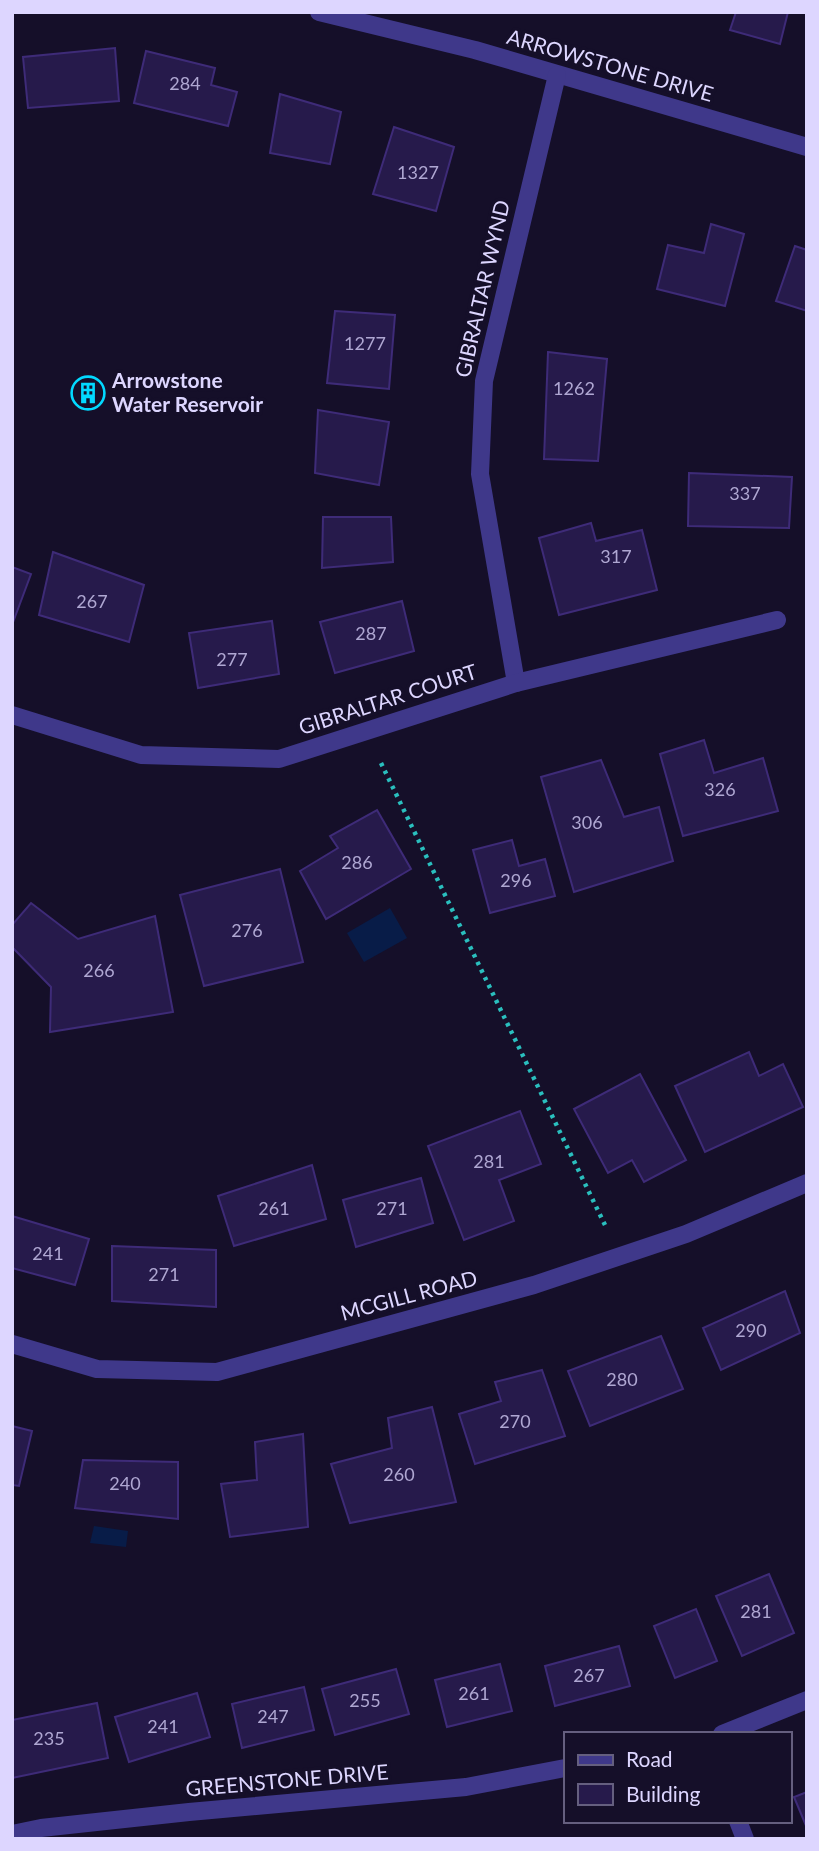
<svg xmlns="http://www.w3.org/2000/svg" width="819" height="1851" viewBox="0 0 819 1851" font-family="Lato,sans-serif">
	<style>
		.water { fill: #081c48 }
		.building { fill: #261a4b; stroke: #3e2b78; stroke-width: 2 }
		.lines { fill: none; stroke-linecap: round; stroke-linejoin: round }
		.path { stroke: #2abfbe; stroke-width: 4.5; stroke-dasharray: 3.5 5; stroke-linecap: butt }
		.minor { stroke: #3f388a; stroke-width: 18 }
		.labels { text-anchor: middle; stroke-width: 7; stroke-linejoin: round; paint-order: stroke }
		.number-label { font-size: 18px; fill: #afa7d2 }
		.street-label { font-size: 21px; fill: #ddd6ff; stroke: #150f29 }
		.poi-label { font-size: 21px; font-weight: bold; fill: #ddd6ff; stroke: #150f29; text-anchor: start }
	</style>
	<rect width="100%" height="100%" fill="#150f29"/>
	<g class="water">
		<path d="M390,908L407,938L364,962L347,933Z"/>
		<path d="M94,1526L128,1531L126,1547L90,1543Z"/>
	</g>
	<g class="building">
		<path d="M736,12H788L780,44L730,30Z"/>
		<path d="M115,48L119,101L28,108L23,57Z"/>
		<path d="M146,51L215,68L211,85L237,92L228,126L134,103Z"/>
		<path d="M280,94L341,112L330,164L270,153Z"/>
		<path d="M394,127L454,147L436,211L373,194Z"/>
		<path d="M711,224L744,234L725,306L657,289L668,245L704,253Z"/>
		<path d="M795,246L807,250V311L776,301Z"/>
		<path d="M335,311L395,315L389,389L327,383Z"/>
		<path d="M548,352L607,359L598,461L544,459Z"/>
		<path d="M85,380L98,383L94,399L81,396Z"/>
		<path d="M318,410L389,422L379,485L315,473Z"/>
		<path d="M689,473L792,477L789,528L688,526Z"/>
		<path d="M323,517H391L393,562L322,568Z"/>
		<path d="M591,523L596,541L642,530L657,590L559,615L539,538Z"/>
		<path d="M53,552L144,585L129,642L39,615Z"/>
		<path d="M12,567L31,574L12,625Z"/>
		<path d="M402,601L414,651L335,673L320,622Z"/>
		<path d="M272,621L279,674L198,688L189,633Z"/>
		<path d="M704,740L714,773L763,758L778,811L683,836L660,754Z"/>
		<path d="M601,760L624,817L659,807L673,861L574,892L541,777Z"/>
		<path d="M377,810L411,869L326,919L300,871L338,848L330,836Z"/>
		<path d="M512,840L519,866L545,859L555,896L490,913L473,850Z"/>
		<path d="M280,869L303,962L204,986L180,895Z"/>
		<path d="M31,903L78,939L155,916L173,1012L50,1032L51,987L12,947V925Z"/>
		<path d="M749,1052L759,1076L783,1064L803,1107L705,1152L675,1086Z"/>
		<path d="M640,1074L686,1160L644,1182L632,1160L608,1173L574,1109Z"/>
		<path d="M520,1111L541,1164L499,1180L514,1221L464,1240L428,1146Z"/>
		<path d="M312,1165L326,1219L234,1246L218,1196Z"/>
		<path d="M421,1178L433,1223L356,1247L343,1200Z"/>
		<path d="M12,1216L89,1239L75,1285L12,1268Z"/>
		<path d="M112,1246L216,1250V1307L112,1301Z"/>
		<path d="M785,1291L800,1333L721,1370L703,1328Z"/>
		<path d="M661,1336L683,1389L590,1426L568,1371Z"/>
		<path d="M542,1370L565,1436L475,1464L459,1414L501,1401L495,1382Z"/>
		<path d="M432,1407L456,1502L350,1523L331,1464L392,1448L388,1418Z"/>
		<path d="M12,1426L32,1431L19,1486L12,1485Z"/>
		<path d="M303,1434L308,1527L230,1537L221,1484L257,1480L255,1442Z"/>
		<path d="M83,1460L178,1462V1519L75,1508Z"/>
		<path d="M769,1574L794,1633L742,1656L716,1596Z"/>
		<path d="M696,1609L717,1661L675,1678L654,1626Z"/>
		<path d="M619,1646L630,1686L555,1706L545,1666Z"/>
		<path d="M500,1664L512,1711L447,1727L435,1680Z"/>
		<path d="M396,1669L409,1714L335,1735L322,1689Z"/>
		<path d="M304,1687L314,1730L242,1748L232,1704Z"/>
		<path d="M197,1693L210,1737L129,1762L115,1717Z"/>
		<path d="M97,1703L108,1758L12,1778V1720Z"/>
		<path d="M807,1792V1828L794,1797Z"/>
	</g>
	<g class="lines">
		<path class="path" d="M381,763L605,1225"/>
		<g class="minor">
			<path d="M319,12L475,50L807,147"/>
			<path d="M516,683L480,474L484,381L557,75"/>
			<path d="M12,715L141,755L279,759L516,683L777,620"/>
			<path d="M12,1344L97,1369L217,1372L534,1285L686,1234L807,1183"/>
			<path d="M722,1734L807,1700"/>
			<path d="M738,1821L745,1839"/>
			<path d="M12,1834L41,1828L189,1812L466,1787L565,1768"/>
		</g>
	</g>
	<defs>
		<symbol id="building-ring" viewBox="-11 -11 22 22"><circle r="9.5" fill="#150f29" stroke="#02d9ff" stroke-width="1.5"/><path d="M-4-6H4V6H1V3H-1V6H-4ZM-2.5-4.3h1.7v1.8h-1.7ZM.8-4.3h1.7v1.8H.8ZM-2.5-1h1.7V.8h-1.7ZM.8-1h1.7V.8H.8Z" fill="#02d9ff"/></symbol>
	</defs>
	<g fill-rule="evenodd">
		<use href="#building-ring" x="69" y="374" width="38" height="38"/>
	</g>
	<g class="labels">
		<g class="number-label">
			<text x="185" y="90">284</text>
			<text x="418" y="179">1327</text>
			<text x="365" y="350">1277</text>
			<text x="574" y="395">1262</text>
			<text x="745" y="500">337</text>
			<text x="616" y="563">317</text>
			<text x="92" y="608">267</text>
			<text x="371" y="640">287</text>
			<text x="232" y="666">277</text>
			<text x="720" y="796">326</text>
			<text x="587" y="829">306</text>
			<text x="357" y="869">286</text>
			<text x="516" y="887">296</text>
			<text x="247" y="937">276</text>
			<text x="99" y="977">266</text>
			<text x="489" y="1168">281</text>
			<text x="274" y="1215">261</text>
			<text x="392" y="1215">271</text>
			<text x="48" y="1260">241</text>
			<text x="164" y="1281">271</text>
			<text x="751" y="1337">290</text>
			<text x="622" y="1386">280</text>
			<text x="515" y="1428">270</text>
			<text x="399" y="1481">260</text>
			<text x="125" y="1490">240</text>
			<text x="756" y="1618">281</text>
			<text x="589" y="1682">267</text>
			<text x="474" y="1700">261</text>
			<text x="365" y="1707">255</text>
			<text x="273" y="1723">247</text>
			<text x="163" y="1733">241</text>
			<text x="49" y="1745">235</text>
		</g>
		<g class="street-label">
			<text transform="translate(610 66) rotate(16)" y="7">ARROWSTONE DRIVE</text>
			<text transform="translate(483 289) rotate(-77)" y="7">GIBRALTAR WYND</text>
			<text transform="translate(388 700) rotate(-18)" y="7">GIBRALTAR COURT</text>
			<text transform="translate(409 1296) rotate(-15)" y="7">MCGILL ROAD</text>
			<text transform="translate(287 1781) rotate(-5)" y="7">GREENSTONE DRIVE</text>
		</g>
		<g class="poi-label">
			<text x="112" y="388">Arrowstone<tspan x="112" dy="24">Water Reservoir</tspan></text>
		</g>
	</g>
	<rect width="819" height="1851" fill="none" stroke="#ddd6ff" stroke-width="28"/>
	<rect x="564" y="1732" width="228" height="91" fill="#150f29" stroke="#655f7f" stroke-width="2"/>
	<rect x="578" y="1755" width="35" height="10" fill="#3f388a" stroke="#655f7f" stroke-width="2"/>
	<text x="626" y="1767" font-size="21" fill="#ddd6ff">Road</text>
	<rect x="578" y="1784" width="35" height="21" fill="#261a4b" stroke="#655f7f" stroke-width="2"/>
	<text x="626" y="1802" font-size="21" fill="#ddd6ff">Building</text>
</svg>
